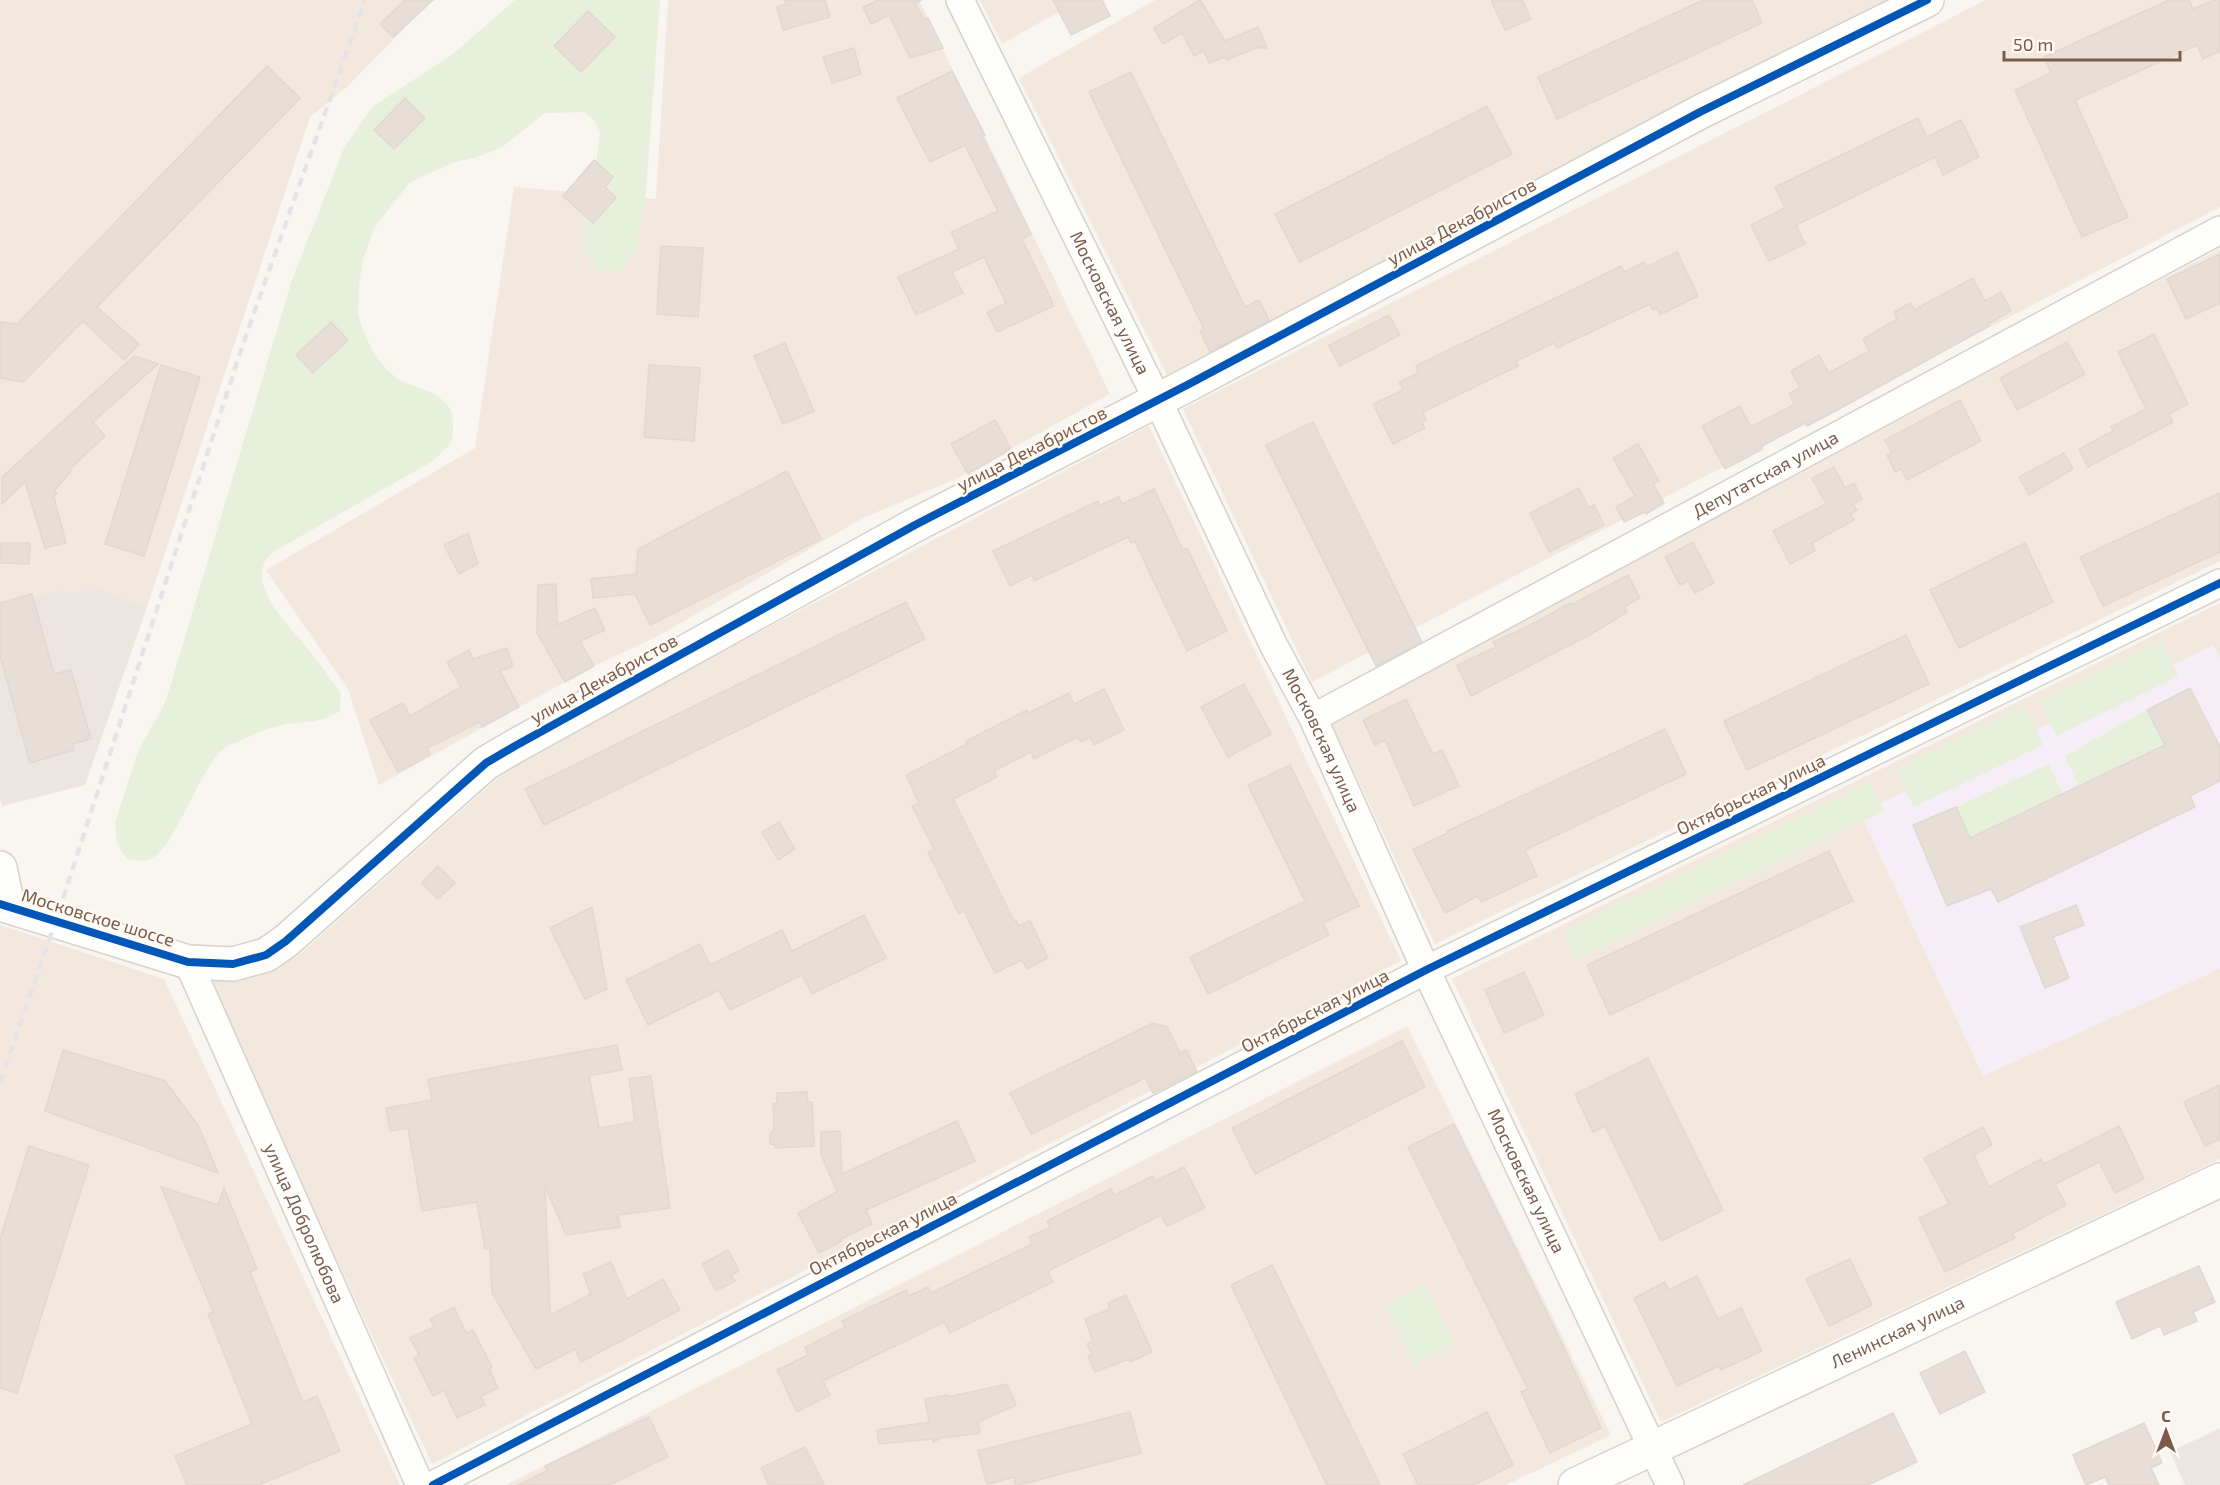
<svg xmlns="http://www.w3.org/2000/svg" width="2220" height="1485" viewBox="0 0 2220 1485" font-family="'Exo 2',sans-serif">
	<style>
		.residential { fill: #f2e8de }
		.industrial { fill: #ede5e0 }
		.education { fill: #f6eef6 }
		.green { fill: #e7f0db }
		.building { fill: #e6ded7; stroke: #e2d8d2; stroke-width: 1.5 }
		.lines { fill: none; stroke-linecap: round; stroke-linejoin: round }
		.minor-casing { stroke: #d7d1cb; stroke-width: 30 }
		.tertiary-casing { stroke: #d7d1cb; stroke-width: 36 }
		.secondary-casing { stroke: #d9d2cb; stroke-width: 36 }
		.minor { stroke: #fefefd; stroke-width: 27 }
		.tertiary { stroke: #fefefd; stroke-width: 33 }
		.secondary { stroke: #fefefd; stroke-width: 33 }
		.rail { stroke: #e6e3e7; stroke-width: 4.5; stroke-dasharray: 9 6; stroke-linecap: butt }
		.cycleway-casing { stroke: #fffaf3; stroke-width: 11 }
		.cycleway { stroke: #0057b8; stroke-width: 8 }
		.labels { text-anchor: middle; stroke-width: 4.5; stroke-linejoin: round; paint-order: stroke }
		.street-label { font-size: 18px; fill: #7a5c4d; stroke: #fffaf3 }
	</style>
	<rect width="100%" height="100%" fill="#f9f5f0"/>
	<g class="residential">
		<path d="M0,0H432L348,86L310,117L147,607L102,590L56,591L0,604Z"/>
		<path d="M668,0H919L1110,394L956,479L865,517L658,636L594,666L379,785L348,689L266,570L475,448L514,187L656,199Z"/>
		<path d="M980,0H1080L1002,44Z"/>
		<path d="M1155,0H1903L1167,375L1019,78Z"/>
		<path d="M1986,0H2220V207L1312,682L1183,409Z"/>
		<path d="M2220,249V561L1435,944L1328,716Z"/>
		<path d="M1149,426L1401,961L432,1464L208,983L297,957L518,760Z"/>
		<path d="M2220,603V1159L1661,1422L1452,979Z"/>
		<path d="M0,925L164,979L400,1485H0Z"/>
		<path d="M1407,1026L1611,1435L1506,1485H506Z"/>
	</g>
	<g class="industrial">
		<path d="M102,590L147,607L85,785L2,806L0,798V604L56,591Z"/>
		<path d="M2220,1428V1485H2185L2170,1452Z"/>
	</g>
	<path class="education" d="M2214,645L2220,658V969L1983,1076L1860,813Z"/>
	<g class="green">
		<path d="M515,0H660L645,205L635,252L621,270L600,272L588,260L585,250V195L597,157L600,132L594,120L584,112L545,113L502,147L477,157L455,162L410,182L374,228L363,259L359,284L358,313L362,328L373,352L386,369L399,380L437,395L450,408L453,418V437L449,445L433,461L273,552C240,581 289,625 307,648C319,662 330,678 341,694L340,711C320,723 309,721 287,724C270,727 255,733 240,741C234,743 228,745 223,749C199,770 173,852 150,859C143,862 134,860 127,859L117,844L115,823L138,751L163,707L167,697L292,280L344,148L372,107L453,54Z"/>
		<path d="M2161,641L2178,676L2057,736L2040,701Z"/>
		<path d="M2024,707L2043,745L1914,807L1895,769Z"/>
		<path d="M2147,710L2165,745L2079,786L2065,756Z"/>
		<path d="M2049,764L2062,794L1970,838L1956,807Z"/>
		<path d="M1870,782L1884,811L1576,960L1563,931Z"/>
		<path d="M1425,1284L1455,1344L1414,1365L1384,1305Z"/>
	</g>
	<g class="building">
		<path d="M405,0H433L393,37L380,24Z"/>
		<path d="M785,0H825L830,17L783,30L777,7L786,4Z"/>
		<path d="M878,0H922L915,3L924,20L928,18L943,48L910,58L889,15L871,24L863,7Z"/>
		<path d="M1053,0H1102L1110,16L1071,35Z"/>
		<path d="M1200,0L1225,41L1258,27L1267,48H1256L1227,60L1225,57L1209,63L1204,51L1194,56L1182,33L1163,44L1154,28Z"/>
		<path d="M1491,0H1522L1531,19L1505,30Z"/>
		<path d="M1703,0H1752L1762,23L1557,119L1538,77Z"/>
		<path d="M2169,0H2189L2193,9L2214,0H2220V51L2203,59L2197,45L2075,100L2128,217L2082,237L2015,90L2051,73L2044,57Z"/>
		<path d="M588,11L615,37L581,72L554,46Z"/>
		<path d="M854,48L861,74L832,83L823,57Z"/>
		<path d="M267,66L300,98L97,307L139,344L124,360L83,321L23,382L0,378V322L17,324Z"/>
		<path d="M952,71L985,135L982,136L1031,234L1022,239L1054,306L997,332L987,312L1006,303L984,257L952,272L963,293L916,315L898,277L959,249L951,232L998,211L965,145L930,162L897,98Z"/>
		<path d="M1131,72L1245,307L1259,300L1269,320L1210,352L1200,331L1204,329L1089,92Z"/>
		<path d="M405,98L425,118L394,149L374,130Z"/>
		<path d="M1487,106L1512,154L1300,262L1275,214Z"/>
		<path d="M1918,118L1927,137L1961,120L1979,157L1943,175L1935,157L1796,225L1805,244L1769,261L1751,225L1785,208L1775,187Z"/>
		<path d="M594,160L613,177L605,187L616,198L593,223L563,196Z"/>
		<path d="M661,246L703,248L698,317L657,314Z"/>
		<path d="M1677,252L1698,296L1660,315L1657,308L1653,310L1650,304L1557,348L1554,343L1516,361L1518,366L1423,412L1426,420L1422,422L1425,428L1393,444L1373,404L1403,390L1399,382L1418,373L1416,366L1621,266L1624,272L1644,262L1647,267Z"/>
		<path d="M2220,254V303L2186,319L2167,279Z"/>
		<path d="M1973,278L1985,301L2001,292L2011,311L1988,324L1989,326L1839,409L1807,426L1805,423L1762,446L1763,449L1725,469L1702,426L1740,406L1751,427L1795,404L1789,394L1800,387L1791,371L1819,355L1829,373L1869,351L1863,339L1897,319L1894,312L1910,303L1914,310Z"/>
		<path d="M1389,315L1400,335L1340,366L1329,345Z"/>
		<path d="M331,322L348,340L313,373L296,355Z"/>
		<path d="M2154,334L2188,404L2169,414L2173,422L2088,467L2079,449L2113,431L2111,427L2146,409L2118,352Z"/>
		<path d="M2067,342L2085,374L2017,410L2000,378Z"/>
		<path d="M785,343L814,411L783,424L754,356Z"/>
		<path d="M134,356L158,364L93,422L105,436L69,470L71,471L54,491L57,493L54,497L66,543L45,548L25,482L2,504V477Z"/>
		<path d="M161,365L200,377L144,556L105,544Z"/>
		<path d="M649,365L700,368L694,441L644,437Z"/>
		<path d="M1960,400L1981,441L1907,480L1901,469L1895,472L1887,455L1892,453L1885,440Z"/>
		<path d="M995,420L1011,449L968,474L951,444Z"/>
		<path d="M1313,422L1422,642L1376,666L1266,445Z"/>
		<path d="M1638,444L1659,481L1653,484L1664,503L1646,514L1645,512L1624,522L1616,507L1635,496L1613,458Z"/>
		<path d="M2064,453L2073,469L2029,495L2019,477Z"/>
		<path d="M1834,467L1845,488L1854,483L1862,499L1853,504L1857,510L1850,514L1854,520L1812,543L1815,551L1790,564L1773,531L1826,504L1812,478Z"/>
		<path d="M787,471L821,539L650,625L635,594L593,598L591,579L636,574L638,549Z"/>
		<path d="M1579,488L1589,508L1594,505L1604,525L1549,552L1530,513Z"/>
		<path d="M1154,489L1183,550L1187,548L1227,631L1187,651L1135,542L1131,543L1128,537L1034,581L1032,575L1010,586L993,551L1098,501L1100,505L1119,497L1122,504Z"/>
		<path d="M2220,493V552L2103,606L2080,557Z"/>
		<path d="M468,533L478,564L459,574L444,545Z"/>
		<path d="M1693,542L1714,583L1695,593L1688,581L1680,585L1665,557Z"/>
		<path d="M1,543H30L29,564L1,563Z"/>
		<path d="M2025,543L2053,602L1959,648L1930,590Z"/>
		<path d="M1628,575L1640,598L1624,607L1627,612L1593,633L1471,696L1457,665L1496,647L1493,642L1527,627L1570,603L1571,605Z"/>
		<path d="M556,584L557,625L595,608L605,630L580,641L594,666L565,682L537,633L538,585Z"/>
		<path d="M32,594L54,674L71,670L91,739L72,744L74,750L30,763L0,656V603Z"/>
		<path d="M906,602L925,639L544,825L525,789Z"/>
		<path d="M1906,635L1929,684L1747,770L1724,721Z"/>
		<path d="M507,648L513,666L500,671L519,707L482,727L479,722L427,748L430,755L398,772L370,720L403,703L410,716L461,687L447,662L469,650L473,659Z"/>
		<path d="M1244,684L1271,734L1228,757L1201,707Z"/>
		<path d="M2190,688L2220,747V781L2190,796L2195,807L1998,902L1991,889L1947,906L1913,825L1956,807L1970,838L2165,745L2147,710Z"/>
		<path d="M1104,689L1124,730L1094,745L1090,737L1081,742L1078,737L1034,759L1031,752L994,771L997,777L953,799L1014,921L1016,920L1018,926L1030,921L1048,958L1027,969L1022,960L995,973L964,911L959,914L928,852L934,849L912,806L919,803L906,775L967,744L966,741L1027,710L1029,713L1069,693L1074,704Z"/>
		<path d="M1406,699L1433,754L1442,750L1459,786L1414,806L1385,740L1375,745L1363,720Z"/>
		<path d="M1665,729L1686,774L1525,850L1537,876L1481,902L1478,896L1445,913L1413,849L1448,833L1447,831Z"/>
		<path d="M1290,765L1359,906L1323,923L1329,935L1208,994L1190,957L1305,901L1248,785Z"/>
		<path d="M779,822L795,849L778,860L762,832Z"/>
		<path d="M1829,851L1853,901L1610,1015L1587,965Z"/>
		<path d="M438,866L455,883L438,899L422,883Z"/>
		<path d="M2076,905L2084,925L2053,937L2069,978L2045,988L2020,927Z"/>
		<path d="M592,907L607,989L585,999L550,928Z"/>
		<path d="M864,915L886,958L812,994L802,975L730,1010L719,990L648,1025L626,980L700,944L710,965L782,930L792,951Z"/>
		<path d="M1524,972L1544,1015L1504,1033L1485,990Z"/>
		<path d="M1153,1023L1167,1027L1180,1053L1186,1050L1197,1071L1153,1093L1145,1078L1031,1134L1010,1093Z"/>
		<path d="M1402,1041L1425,1087L1255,1174L1232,1128Z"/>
		<path d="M617,1045L622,1070L589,1076L599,1128L635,1122L629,1079L651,1076L670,1208L618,1215L620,1227L566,1235L545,1186L550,1315L591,1294L583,1274L611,1262L627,1299L663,1279L680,1310L581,1362L575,1349L536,1369L492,1293L490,1248L485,1249L477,1202L422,1211L408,1128L390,1131L386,1108L432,1100L428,1079Z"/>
		<path d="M63,1050L165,1081L198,1125L218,1173L45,1111Z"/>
		<path d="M1648,1058L1723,1210L1661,1241L1605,1126L1593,1132L1575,1094Z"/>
		<path d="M2220,1085V1139L2205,1146L2184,1102Z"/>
		<path d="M807,1092L808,1102H812L814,1146L775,1148V1145L770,1144V1133L774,1129L773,1104L777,1103V1093Z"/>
		<path d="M957,1121L975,1161L866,1210L872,1224L841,1239L842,1241L819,1253L798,1213L837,1192L821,1154V1132L840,1131L842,1174Z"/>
		<path d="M1454,1124L1564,1348L1601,1428L1550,1453L1521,1392L1528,1389L1408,1147Z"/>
		<path d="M2119,1126L2144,1179L2115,1193L2099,1162L2055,1184L2066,1205L2012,1234L2015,1238L1945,1272L1919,1218L1949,1204L1924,1158L1983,1127L1992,1145L1974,1155L1989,1187L2041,1159L2044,1164Z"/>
		<path d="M29,1146L89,1165L17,1393L0,1388V1239Z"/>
		<path d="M1184,1167L1205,1208L1167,1226L1161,1215L1048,1271L1053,1282L950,1333L944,1322L823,1381L830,1395L797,1412L777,1370L808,1355L805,1347L845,1327L842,1321L906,1290L909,1296L928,1287L931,1293L1032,1244L1029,1237L1050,1227L1047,1221L1111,1189L1114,1195L1153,1176L1155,1181Z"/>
		<path d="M161,1187L218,1205L224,1188L257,1269L250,1272L303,1402L317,1396L340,1451L259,1485H187L175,1456L252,1424L208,1314L213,1312Z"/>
		<path d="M728,1250L739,1271L731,1275L735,1281L716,1291L702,1264Z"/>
		<path d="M1850,1259L1872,1305L1829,1326L1806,1279Z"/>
		<path d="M1272,1265L1380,1485H1327L1231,1285Z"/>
		<path d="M2199,1266L2215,1302L2193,1312L2197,1321L2164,1335L2160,1326L2132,1339L2116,1302Z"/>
		<path d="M1697,1276L1718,1319L1741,1308L1762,1351L1721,1370L1719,1366L1677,1386L1634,1298L1665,1282L1669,1290Z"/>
		<path d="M1126,1295L1152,1352L1130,1362L1129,1359L1095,1372L1088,1356L1092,1355L1087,1344L1093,1341L1085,1319L1110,1309L1108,1303Z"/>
		<path d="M454,1307L466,1333L473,1330L492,1367L489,1369L498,1388L481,1396L485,1405L457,1418L444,1390L433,1396L414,1358L419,1355L410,1338L434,1327L430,1319Z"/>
		<path d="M1965,1351L1985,1392L1940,1414L1920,1373Z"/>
		<path d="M1007,1384L1016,1405L978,1422L980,1433L941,1438L933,1442L932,1439L879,1444L877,1430L929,1422L925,1399L947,1395L948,1397Z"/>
		<path d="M1130,1412L1141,1453L1019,1485H1016L1014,1477L987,1484L978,1451Z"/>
		<path d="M1487,1412L1513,1465L1473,1485H1418L1403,1454Z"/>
		<path d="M1893,1413L1917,1462L1868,1485H1743Z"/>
		<path d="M649,1417L668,1457L609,1485H518L547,1471L545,1466Z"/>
		<path d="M2144,1423L2162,1463L2151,1468L2159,1485H2109L2105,1477L2086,1485L2073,1455Z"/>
		<path d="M805,1447L824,1485H769L761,1468Z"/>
	</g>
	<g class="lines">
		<defs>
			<g id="minor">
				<path id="s1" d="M960,0L1158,401L1274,646L1313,718L1426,970L1670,1485"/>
				<path id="s2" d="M1313,718L2220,230"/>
				<path id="s3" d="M188,962L420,1485"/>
				<path d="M433,1485L1426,970L2220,583"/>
			</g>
			<g id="tertiary">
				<path d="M0,868L8,906"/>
				<path d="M0,904L188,962L233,964L266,955L286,941L486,763L515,746L915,525L1191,383L1700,112L1927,0"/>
			</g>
			<g id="secondary">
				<path id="s4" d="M1575,1485L2220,1180"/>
			</g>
		</defs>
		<use href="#minor" class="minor-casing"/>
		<use href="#tertiary" class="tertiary-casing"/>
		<use href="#secondary" class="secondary-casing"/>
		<use href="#minor" class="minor"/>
		<use href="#tertiary" class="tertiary"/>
		<use href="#secondary" class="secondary"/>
		<path class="rail" d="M0,1083L56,920L242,347L365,0"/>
		<defs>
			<g id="cycleway">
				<path d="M0,904L188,962L233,964L266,955L286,941L486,763L515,746L915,525L1191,383L1700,112L1927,0"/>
				<path d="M433,1485L1426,970L2220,583"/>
			</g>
		</defs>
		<use href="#cycleway" class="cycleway-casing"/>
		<use href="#cycleway" class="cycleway"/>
	</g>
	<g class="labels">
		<g class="street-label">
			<text transform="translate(1462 222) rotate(-28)" y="6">улица Декабристов</text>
			<text dy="6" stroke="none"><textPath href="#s1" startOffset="338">Московская улица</textPath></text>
			<text transform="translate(1032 449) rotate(-27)" y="6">улица Декабристов</text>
			<text dy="6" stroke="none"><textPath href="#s2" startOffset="514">Депутатская улица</textPath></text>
			<text transform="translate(604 679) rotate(-29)" y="6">улица Декабристов</text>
			<text dy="6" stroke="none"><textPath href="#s1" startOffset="824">Московская улица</textPath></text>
			<text transform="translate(1751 795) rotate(-26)" y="6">Октябрьская улица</text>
			<text transform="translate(98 918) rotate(17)" y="6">Московское шоссе</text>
			<text transform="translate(1315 1011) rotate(-27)" y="6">Октябрьская улица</text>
			<text dy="6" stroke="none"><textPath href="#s1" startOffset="1310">Московская улица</textPath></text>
			<text dy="6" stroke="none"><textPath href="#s3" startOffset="286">улица Добролюбова</textPath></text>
			<text transform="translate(883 1234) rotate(-27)" y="6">Октябрьская улица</text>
			<text dy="6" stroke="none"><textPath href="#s4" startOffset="357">Ленинская улица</textPath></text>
		</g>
	</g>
	<g transform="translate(2166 1431)" stroke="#fffaf3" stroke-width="4.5" paint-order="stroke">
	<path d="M0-4.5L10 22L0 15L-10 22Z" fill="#7a5c4d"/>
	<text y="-9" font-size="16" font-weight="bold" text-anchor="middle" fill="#7a5c4d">С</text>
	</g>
	<path d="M2004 51v9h176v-9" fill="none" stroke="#7a5c4d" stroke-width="3"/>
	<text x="2013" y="51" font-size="18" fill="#7a5c4d" stroke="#fffaf3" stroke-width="4.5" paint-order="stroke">50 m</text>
</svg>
